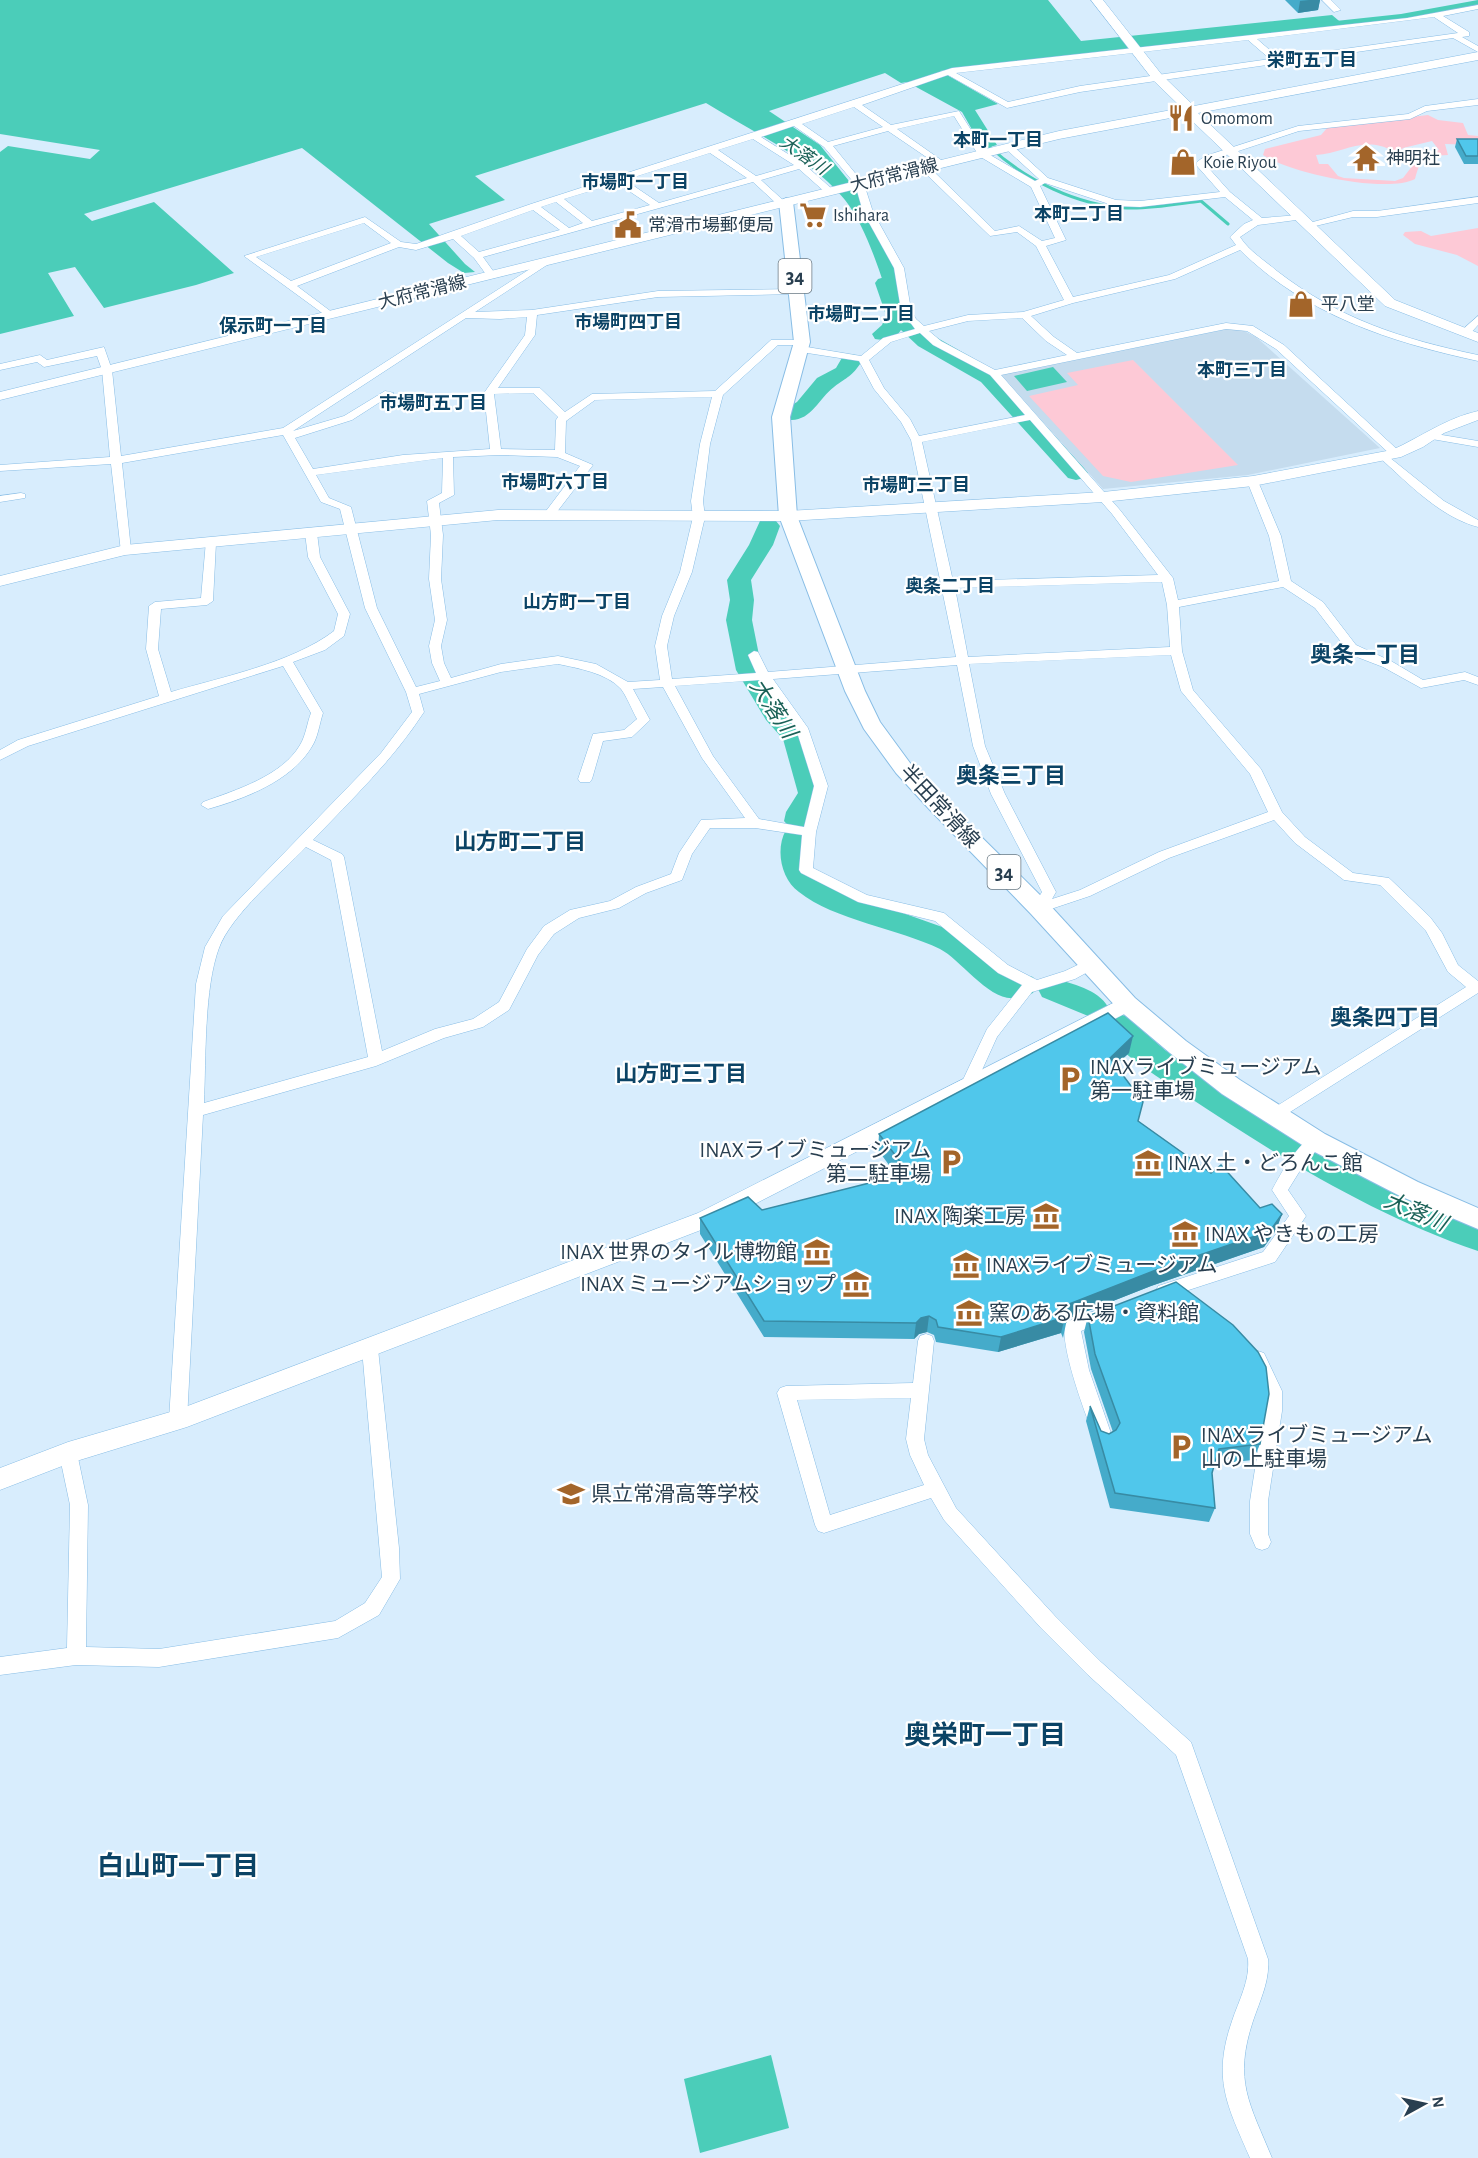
<svg xmlns="http://www.w3.org/2000/svg" width="1478" height="2158" viewBox="0 0 1478 2158" font-family="'Alegreya Sans','Noto Sans JP',sans-serif">
	<style>
		.built { fill: #c5dcee }
		.green { fill: #fdc9d6; fill-rule: evenodd }
		.water { fill: #4bcdb9 }
		.lines { fill: none; stroke-linecap: round; stroke-linejoin: round }
		.stream { stroke: #4bcdb9; stroke-width: 3 }
		.canal { fill: #4bcdb9; fill-rule: evenodd }
		.river { fill: #4bcdb9; fill-rule: evenodd }
		.street-casing { stroke: #88bde5; stroke-width: 1 }
		.secondary-casing { stroke: #88bde5; stroke-width: 1 }
		.primary-casing { stroke: #88bde5; stroke-width: 2 }
		.street { fill: #fff; fill-rule: evenodd }
		.secondary { fill: #fff; fill-rule: evenodd }
		.primary { fill: #fff; fill-rule: evenodd }
		.wall { fill: #45abca }
		.shaded-wall { fill: #388ba4 }
		.building { fill: #50c7eb; stroke: #388ba4; stroke-width: 1.5 }
		.labels { text-anchor: middle; stroke-width: 4.5; stroke-linejoin: round; paint-order: stroke }
		.far-neighbourhood-label { font-size: 18px; font-weight: bold; fill: #0b4365; stroke: #fff }
		.far-poi-label { font-size: 18px; fill: #293f50; stroke: #fff; text-anchor: start }
		.far-water-label { font-size: 18px; font-style: italic; fill: #1b6157; stroke: #fff }
		.far-street-label { font-size: 18px; fill: #293f50; stroke: #fff }
		.shield { fill: #fff; stroke: #697984; stroke-width: 1.5 }
		.shield-label { font-size: 20px; font-weight: bold; fill: #293f50 }
		.street-label { font-size: 21px; fill: #293f50; stroke: #fff }
		.poi-label { font-size: 21px; fill: #293f50; stroke: #fff; text-anchor: start }
		.neighbourhood-label { font-size: 22px; font-weight: bold; fill: #0b4365; stroke: #fff }
		.water-label { font-size: 22px; font-style: italic; fill: #1b6157; stroke: #fff }
		.near-neighbourhood-label { font-size: 27px; font-weight: bold; fill: #0b4365; stroke: #fff }
	</style>
	<rect width="100%" height="100%" fill="#d8edfd"/>
	<path class="built" d="M1227,329L1242,330L1256,337L1380,448L1248,475L1103,489L1001,375Z"/>
	<g class="green">
		<path d="M1428,115L1438,120L1463,123L1468,135L1478,136V145L1445,144L1448,155C1425,156 1421,156 1415,179C1386,194 1290,173 1263,155L1265,149L1321,135L1328,127ZM1432,141L1439,150L1420,156L1403,178L1395,181L1344,178L1338,176L1328,164H1319L1316,155C1343,154 1363,135 1393,151V156L1385,158L1388,163L1398,161L1397,154L1403,148Z"/>
		<path d="M1478,228V266L1457,255L1415,244L1403,235L1405,232L1421,231L1431,236Z"/>
		<path d="M1133,360L1238,465L1131,482L1103,476L1029,396L1078,385L1067,373Z"/>
	</g>
	<g class="water">
		<path d="M0,0H1048L1081,41L1332,15L1344,25L940,71L998,104L975,110L997,145L983,149L962,112L907,82L901,83L885,73L769,111L820,145L857,191L895,268L904,315L910,327L899,321L893,323L894,314C882,280 868,229 845,200C812,159 751,131 706,103L475,176L505,200L429,224L465,264L475,272L464,273L448,263L302,148L84,214L92,221L154,202L234,273L196,285L104,308L75,267L48,273L74,316L0,334V152L8,146L90,159L100,150L0,134Z"/>
		<path d="M1053,367L1067,382L1027,391L1014,376Z"/>
		<path d="M771,2055L789,2128L700,2153L684,2079Z"/>
	</g>
	<g class="lines">
		<path class="stream" d="M990,147C1025,180 1078,206 1127,208C1152,209 1177,204 1201,201L1228,224"/>
		<path class="canal" d="M1478,0V5L1401,20L1317,29L1312,26L1317,23L1401,14Z"/>
		<g class="river">
			<path d="M885,277L892,279L907,312L934,336L997,372L1084,468L1088,473L1084,478L1076,480L1068,478L981,382L918,346L901,330C895,339 885,341 875,339L872,334L882,325L886,315L875,283L878,279Z"/>
			<path d="M851,354L859,356L862,361C851,378 848,376 834,387C817,400 810,425 784,419L781,414L784,409L797,402L817,378L836,368L843,356Z"/>
			<path d="M768,519L776,521L780,526L773,545L751,580L754,600L752,620L762,670L785,709L809,736L826,793L808,828L803,829L810,837L808,856L817,877L838,890L962,934L1002,968L1016,976L1022,974L1033,977L1037,985L1033,993C1027,995 1021,998 1015,998C990,1002 960,959 940,949C899,929 834,920 799,892C781,879 775,849 786,830L791,829L784,821L786,812L798,793L783,739L766,720L736,670L726,620L730,600L727,580L749,545L760,521Z"/>
			<path d="M1053,978C1072,984 1098,989 1108,1007L1104,1015L1093,1018L1042,997L1038,989L1042,981Z"/>
			<path d="M1115,1013L1126,1016L1165,1050L1274,1121L1375,1179L1478,1222V1251C1372,1215 1276,1155 1184,1094C1157,1076 1115,1052 1100,1024L1104,1016Z"/>
		</g>
		<defs>
			<g id="street">
				<path d="M1322,0H1331L1341,10L1334,12Z"/>
				<path d="M1478,5V9L1443,16L1469,32V36L1462,37L1478,46V52L1453,38L1080,92L1007,108L948,75L862,105L891,125L959,111L985,152L1035,181L1039,179L1006,149V145H1012L1048,178L1116,200L1140,201L1220,192L1197,166V162L1205,156L1298,126L1408,114L1425,106L1478,99V105L1427,111L1410,119L1299,131L1211,160L1205,164L1230,192L1262,218L1299,215L1301,217L1296,220L1258,225L1240,237C1249,251 1264,260 1277,271C1339,319 1402,339 1478,355V361C1390,342 1306,315 1240,250L1175,279L1073,303L1031,316L1054,337L1077,353L1226,323L1253,326L1284,345L1400,452V456H1392L1276,349L1247,331L1226,329L1001,375L1120,510L1173,578L1178,600L1279,581L1269,536L1247,481L1249,479H1257L1281,536L1291,581L1323,602L1356,645L1391,661L1423,680L1465,672L1478,677V685L1464,680L1421,688L1383,667L1357,657L1348,651L1315,608L1283,587L1179,607L1182,651L1193,690L1261,769L1282,812L1305,837L1353,873L1389,878L1430,917L1442,933L1458,965L1478,981V993L1279,1119H1269L1266,1115L1269,1111L1466,987L1448,972L1426,931L1380,885L1344,880L1295,843L1274,820L1169,858L1090,896L1039,913L1034,911L1032,908L1042,892L991,794L973,746L957,665L773,679L808,728L828,786L816,832L813,868L867,895L944,913L1008,965L1037,980L1065,971L1090,959L1097,964L1095,968L1075,979L1032,992L997,1037L973,1090H963L960,1086L987,1029L1022,985L998,973L935,921L858,902L801,873L799,870L802,835L755,828H710L692,854L682,880L646,893L619,908L579,918L554,934L538,955L509,1010L483,1027L444,1038L376,1066L203,1115L187,1420L184,1425L178,1428L172,1425L169,1420L196,984L205,947L223,916L381,753L412,712L406,692L365,608L340,509L321,502L283,435L122,463L131,550L125,553L121,552L111,464L0,471V465L110,457L102,370L97,356L44,367L37,362L0,370V364L40,355L47,360L104,347L112,370L121,456L283,428L547,258L550,259V263L475,312L532,310L658,291L799,289L801,291L796,294L658,297L537,315L535,335L498,388H540L565,412L592,394L715,391L771,340H806V344L802,345H778L723,395L710,444L703,501L705,517L692,572L674,616L667,646L672,679L756,673L748,655L754,651L758,652L768,672L956,657L911,440L901,422L874,389L859,361L801,352L796,349L801,346L861,356L883,338L915,329L901,310L894,268L863,212L855,184L824,147L794,126L761,137L804,164L832,189V193H826L799,169L761,180L784,201V205H778L753,182L483,257L496,275L491,278L488,277L474,258L453,239L416,250L399,247L297,286L333,313V317L329,318L244,256L365,217L401,242L416,244L531,204L952,68L1407,18ZM1434,17L1458,33L1279,58L1257,39ZM1248,40L1270,59L1080,86L1008,102L956,73ZM854,107L883,127L828,142L802,124ZM954,116L979,156L1031,187L1055,238L1042,241L1019,226L995,231L928,166L920,168L990,236L1017,232L1036,246L1064,300L1023,312L968,315L924,326L916,319L911,310L904,268L873,212L864,184L833,146L888,131L941,167L944,166V162L897,129ZM753,139L794,165L756,176L718,150ZM710,153L747,178L659,203L625,180ZM617,183L650,205L592,221L564,199ZM1045,183L1115,206L1140,207L1225,197L1253,220L1244,224L1232,235L1230,237L1236,245L1169,275L1073,297L1046,246L1066,240L1040,186ZM556,202L583,223L569,228L541,207ZM533,210L560,230L479,252L461,236ZM364,223L391,243L291,281L256,257ZM527,317L525,335L484,393L490,449L403,455L313,469L295,438L352,420L394,393L385,391L344,416L293,431L466,318L500,319ZM1022,318L1046,341L1067,355L995,370L941,341L929,331L968,321ZM920,333L933,345L990,375L1025,415L919,436L910,419L884,388L869,360L891,342ZM533,393L558,417L556,420L555,450L501,449L494,394ZM712,397L700,444L691,501L693,517L680,572L662,616L655,646L660,680L628,682L596,664L558,656L501,664L451,678L444,663L441,646L447,620L441,579L443,535L439,503L454,495L453,457L500,455L557,457L580,466L543,515L549,518L553,517L593,465L565,453L566,421L595,400ZM1030,420L1112,514L1158,575L953,581L922,442ZM443,458L442,493L427,501L431,535L429,579L435,620L429,646L432,663L440,681L416,687L377,608L351,507L329,498L316,475ZM1162,582L1167,605L1170,647L968,657L955,588ZM1171,655L1181,691L1250,774L1268,812L1159,852L1080,890L1052,899L1056,892L1005,794L985,746L969,664ZM558,664C577,668 607,673 621,689C627,697 632,710 637,719L624,730L593,734L578,779L580,782H590L592,779L603,741L632,737L650,720L633,689L663,687L702,758L745,818L701,820L679,853L671,874L636,887L610,901L570,910L544,926L527,949L499,1002L473,1019L435,1029L382,1051L344,857L342,854L313,840C352,799 393,760 424,712L419,694L501,672ZM761,680L796,729L814,786L804,827L759,819L713,756L675,686ZM306,847L331,860L368,1057L204,1103C206,1058 204,988 219,948C231,915 281,873 306,847Z"/>
				<path d="M1478,197V203L1377,217H1353L1307,228L1302,225L1353,211H1377Z"/>
				<path d="M1478,316V325L1469,335H1461V331Z"/>
				<path d="M1430,433L1478,441V447L1426,438V434Z"/>
				<path d="M1384,453L1444,501L1478,520V527C1440,517 1409,484 1380,458V454Z"/>
				<path d="M21,493L25,494V498L0,502V496Z"/>
				<path d="M311,530L317,533L320,557L350,614L344,636L325,650L293,662L323,713C319,725 318,738 311,748C291,781 244,799 208,809L201,805L203,802C236,790 282,776 300,745C306,735 307,723 311,713L283,666L28,746L0,760V750L18,740L159,696L146,649L149,606L155,602L201,598L206,541H214L216,543L213,601L207,605L161,609L158,649L171,692C222,677 292,663 334,631L338,614L308,557L305,533Z"/>
				<path d="M1316,1135L1321,1137L1324,1141L1301,1169L1288,1190L1306,1216L1275,1262L1164,1298L1158,1296L1156,1291L1158,1286L1263,1252L1289,1216L1272,1190C1280,1175 1299,1140 1316,1135Z"/>
				<path d="M1105,1307L1111,1309L1113,1314L1111,1319L1081,1331L1089,1370L1113,1439L1110,1444L1104,1447L1098,1444C1088,1424 1057,1340 1066,1322Z"/>
				<path d="M926,1334L932,1336L934,1341L924,1439L928,1455L956,1508L1055,1616L1101,1662L1191,1742L1268,1959C1270,1981 1260,2000 1253,2021C1233,2081 1250,2104 1272,2158H1250C1227,2105 1212,2079 1232,2021C1239,2000 1250,1981 1248,1959L1176,1755L1087,1674L1041,1628L944,1520L931,1498L824,1533L818,1531L815,1525L777,1393L780,1388L786,1386L913,1383L918,1341L920,1336ZM911,1398L906,1439L910,1455L924,1485L830,1515L797,1400Z"/>
				<path d="M370,1342L376,1344L378,1349L399,1548L400,1579L379,1615L338,1638L159,1667L76,1665L0,1675V1657L67,1648L70,1505L59,1453L62,1448L68,1445L74,1448L77,1453L88,1505L86,1647L159,1649L335,1621L365,1603L382,1577L362,1349L364,1344Z"/>
				<path d="M1258,1351L1264,1353L1282,1391V1411L1268,1501V1534L1271,1542L1268,1548L1262,1550L1256,1548L1250,1534V1501L1264,1411V1391L1250,1358L1252,1353Z"/>
			</g>
			<g id="secondary">
				<path d="M1091,0H1103L1162,75L1194,106L1478,52V60L1198,113L1395,300L1478,333V342L1385,306L1186,115L1059,139L0,400V392L1059,131L1182,108L1154,81Z"/>
				<path d="M1478,411V420L1444,433L1423,447L1401,457L1253,486L1103,502L788,521L498,520L125,555L0,586V576L125,545L498,510L788,511L1103,492L1253,476L1392,450C1421,437 1446,418 1478,411Z"/>
				<path d="M1127,996L1134,999L1137,1004L1134,1009L714,1225L187,1427L70,1463L0,1490V1468L68,1442L177,1410L698,1213Z"/>
			</g>
			<path id="primary" d="M786,198L793,202L810,342L790,417L797,516L865,691L880,722L910,763L944,800L1047,902L1135,998L1186,1041L1240,1080L1325,1134L1418,1182L1478,1208V1229L1400,1196L1307,1148L1222,1094L1170,1053L1119,1010L1031,914L930,810L896,773L864,729L845,691L779,516L772,417L794,342L779,202Z"/>
		</defs>
		<use href="#street" class="street-casing"/>
		<use href="#secondary" class="secondary-casing"/>
		<use href="#primary" class="primary-casing"/>
		<use href="#street" class="street"/>
		<use href="#secondary" class="secondary"/>
		<use href="#primary" class="primary"/>
	</g>
	<g class="wall">
		<path d="M1285,0H1320L1318,10L1298,13Z"/>
		<path d="M1457,139H1478V164H1464L1455,147Z"/>
		<path d="M1129,1053L1116,1065L1138,1121L1260,1208L1282,1214L1276,1230L1264,1247L1151,1286L1067,1319L1063,1338L1061,1333L998,1352L936,1342L934,1335L927,1332L919,1334L914,1339L764,1337L700,1234V1218L762,1210L897,1176L878,1150L879,1134Z"/>
		<path d="M1088,1316L1260,1444L1253,1460L1214,1464L1212,1473L1215,1508L1209,1522L1110,1508L1086,1421L1090,1406L1101,1431L1109,1434L1113,1432L1091,1369L1084,1332Z"/>
	</g>
	<g class="shaded-wall">
		<path d="M1309,0H1320L1318,10L1298,13L1300,1Z"/>
		<path d="M1133,1036L1129,1053L1106,1074L1110,1058Z"/>
		<path d="M1282,1214L1276,1230L1264,1247L1151,1286L1065,1320L1069,1304Z"/>
		<path d="M929,1316L927,1332L919,1334L914,1339L916,1323L921,1318Z"/>
		<path d="M1065,1317L1061,1333L998,1352L1001,1337Z"/>
	</g>
	<g class="building">
		<path d="M1457,139H1478V156H1466Z"/>
		<path d="M1108,1013L1133,1036L1110,1058L1143,1102L1138,1121L1211,1173L1221,1165L1260,1208L1272,1204L1282,1214L1270,1231L1156,1270L1069,1304L1066,1323L1065,1317L1001,1337L938,1327L936,1320L929,1316L921,1318L916,1323L764,1321L700,1218L748,1197L762,1210L909,1173L879,1134Z"/>
		<path d="M1176,1282L1233,1325L1258,1352L1266,1367L1269,1394L1260,1444L1219,1449L1212,1473L1215,1508L1115,1493L1090,1406L1101,1431L1109,1434L1116,1430L1120,1423L1095,1354L1088,1316Z"/>
	</g>
	<defs>
		<symbol id="restaurant-bare" viewBox="-9 -9 18 18"><path d="M-5-6h1v4h1v-4h1v4h1v-4h1v5L-1.5 .5V6h-2V.5L-5-1ZM5-6V6H3V1.5H1.5Q1.5-4 5-6Z" fill="#a3652a" stroke="#fff" stroke-width="2.5" paint-order="stroke"/></symbol>
		<symbol id="temple-bare" viewBox="-9 -9 18 18"><path d="M0-6L5-2H3V0L6.5 2.5H4V6H1.5V3h-3V6H-4V2.5H-6.5L-3 0V-2H-5Z" fill="#a3652a" stroke="#fff" stroke-width="2.5" paint-order="stroke"/></symbol>
		<symbol id="shop-bare" viewBox="-9 -9 18 18"><path d="M-5-2.5h2.3a2.7 3.5 0 0 1 5.4 0H5L5.5 6h-11ZM-1.5-2.5h3a1.5 2.3 0 0 0-3 0Z" fill="#a3652a" stroke="#fff" stroke-width="2.5" paint-order="stroke"/></symbol>
		<symbol id="supermarket-bare" viewBox="-9 -9 18 18"><path d="M-6-5.5h2.5l.6 2H6L4.5 2H-2.5L-4.4-4H-6ZM-1.5 3.2a1.3 1.3 0 1 0 .1 0ZM3 3.2a1.3 1.3 0 1 0 .1 0Z" fill="#a3652a" stroke="#fff" stroke-width="2.5" paint-order="stroke"/></symbol>
		<symbol id="civic-bare" viewBox="-9 -9 18 18"><path d="M-.6-6.5H3V-4.5H.6V-3L4-1V1h2V6H-6V1h2V-1L-.6-3ZM-1.2 2.5V6h2.4V2.5Z" fill="#a3652a" stroke="#fff" stroke-width="2.5" paint-order="stroke"/></symbol>
		<symbol id="parking-bare" viewBox="-9 -9 18 18"><path d="M-3.5-5.5H1a3.5 3.5 0 0 1 0 7H-1V5.5H-3.5ZM-1-3.4V-.6H.8a1.4 1.4 0 0 0 0-2.8Z" fill="#a3652a" stroke="#fff" stroke-width="2.5" paint-order="stroke"/></symbol>
		<symbol id="museum-bare" viewBox="-9 -9 18 18"><path d="M0-6L6-3V-2H-6V-3ZM-5-1h2V3h-2ZM-1-1h2V3h-2ZM3-1h2V3H3ZM-6 4H6V6H-6Z" fill="#a3652a" stroke="#fff" stroke-width="2.5" paint-order="stroke"/></symbol>
		<symbol id="school-bare" viewBox="-9 -9 18 18"><path d="M0-5L7-2L0 1L-7-2ZM-4 1L0 2.5L4 1V4Q0 6-4 4Z" fill="#a3652a" stroke="#fff" stroke-width="2.5" paint-order="stroke"/></symbol>
	</defs>
	<g fill-rule="evenodd">
		<use href="#restaurant-bare" x="1162" y="99" width="38" height="38"/>
		<use href="#temple-bare" x="1347" y="139" width="38" height="38"/>
		<use href="#shop-bare" x="1164" y="143" width="38" height="38"/>
		<use href="#supermarket-bare" x="794" y="196" width="38" height="38"/>
		<use href="#civic-bare" x="609" y="206" width="38" height="38"/>
		<use href="#shop-bare" x="1282" y="285" width="38" height="38"/>
		<use href="#parking-bare" x="1051" y="1060" width="38" height="38"/>
		<use href="#parking-bare" x="932" y="1143" width="38" height="38"/>
		<use href="#museum-bare" x="1129" y="1144" width="38" height="38"/>
		<use href="#museum-bare" x="1027" y="1197" width="38" height="38"/>
		<use href="#museum-bare" x="1166" y="1215" width="38" height="38"/>
		<use href="#museum-bare" x="798" y="1233" width="38" height="38"/>
		<use href="#museum-bare" x="947" y="1246" width="38" height="38"/>
		<use href="#museum-bare" x="837" y="1265" width="38" height="38"/>
		<use href="#museum-bare" x="950" y="1294" width="38" height="38"/>
		<use href="#parking-bare" x="1162" y="1428" width="38" height="38"/>
		<use href="#school-bare" x="552" y="1475" width="38" height="38"/>
	</g>
	<g class="labels">
		<g class="far-neighbourhood-label">
			<text x="1312" y="66">栄町五丁目</text>
			<text x="998" y="146">本町一丁目</text>
			<text x="635" y="188">市場町一丁目</text>
			<text x="1079" y="220">本町二丁目</text>
			<text x="861" y="320">市場町二丁目</text>
			<text x="628" y="328">市場町四丁目</text>
			<text x="273" y="332">保示町一丁目</text>
			<text x="1242" y="376">本町三丁目</text>
			<text x="433" y="409">市場町五丁目</text>
			<text x="555" y="488">市場町六丁目</text>
			<text x="916" y="491">市場町三丁目</text>
			<text x="950" y="592">奥条二丁目</text>
			<text x="577" y="608">山方町一丁目</text>
		</g>
		<g class="far-poi-label">
			<text x="1201" y="124">Omomom</text>
			<text x="1386" y="164">神明社</text>
			<text x="1203" y="168">Koie Riyou</text>
			<text x="833" y="221">Ishihara</text>
			<text x="648" y="231">常滑市場郵便局</text>
			<text x="1321" y="310">平八堂</text>
		</g>
		<g class="far-water-label">
			<text transform="translate(804 155) rotate(35)" y="6">大落川</text>
		</g>
		<g class="far-street-label">
			<text transform="translate(894 175) rotate(-14)" y="6">大府常滑線</text>
			<text transform="translate(422 292) rotate(-14)" y="6">大府常滑線</text>
		</g>
		<g class="shield">
			<rect x="778.5" y="259" width="33" height="34" rx="4.5"/>
			<rect x="987.5" y="855" width="33" height="34" rx="4.5"/>
		</g>
		<g class="shield-label">
			<text x="795" y="283">34</text>
			<text x="1004" y="879">34</text>
		</g>
		<g class="street-label">
			<text transform="translate(940 806) rotate(47)" y="7">半田常滑線</text>
		</g>
		<g class="poi-label">
			<text x="1090" y="1074">INAXライブミュージアム<tspan x="1090" dy="24">第一駐車場</tspan></text>
			<text x="931" y="1157" text-anchor="end">INAXライブミュージアム<tspan x="931" dy="24">第二駐車場</tspan></text>
			<text x="1168" y="1170">INAX 土・どろんこ館</text>
			<text x="1026" y="1223" text-anchor="end">INAX 陶楽工房</text>
			<text x="1205" y="1241">INAX やきもの工房</text>
			<text x="797" y="1259" text-anchor="end">INAX 世界のタイル博物館</text>
			<text x="986" y="1272">INAXライブミュージアム</text>
			<text x="836" y="1291" text-anchor="end">INAX ミュージアムショップ</text>
			<text x="989" y="1320">窯のある広場・資料館</text>
			<text x="1201" y="1442">INAXライブミュージアム<tspan x="1201" dy="24">山の上駐車場</tspan></text>
			<text x="591" y="1501">県立常滑高等学校</text>
		</g>
		<g class="neighbourhood-label">
			<text x="1365" y="662">奥条一丁目</text>
			<text x="1011" y="783">奥条三丁目</text>
			<text x="520" y="849">山方町二丁目</text>
			<text x="1385" y="1025">奥条四丁目</text>
			<text x="681" y="1081">山方町三丁目</text>
		</g>
		<g class="water-label">
			<text transform="translate(774 708) rotate(57)" y="8">大落川</text>
			<text transform="translate(1416 1211) rotate(23)" y="8">大落川</text>
		</g>
		<g class="near-neighbourhood-label">
			<text x="985" y="1744">奥栄町一丁目</text>
			<text x="178" y="1875">白山町一丁目</text>
		</g>
	</g>
	<g transform="translate(1424 2104) rotate(82)" stroke="#ffffff" stroke-width="4.5" paint-order="stroke">
	<path d="M0-4.5L10 22L0 15L-10 22Z" fill="#293f50"/>
	<text y="-9" font-size="16" font-weight="bold" text-anchor="middle" fill="#293f50">N</text>
	</g>
</svg>
